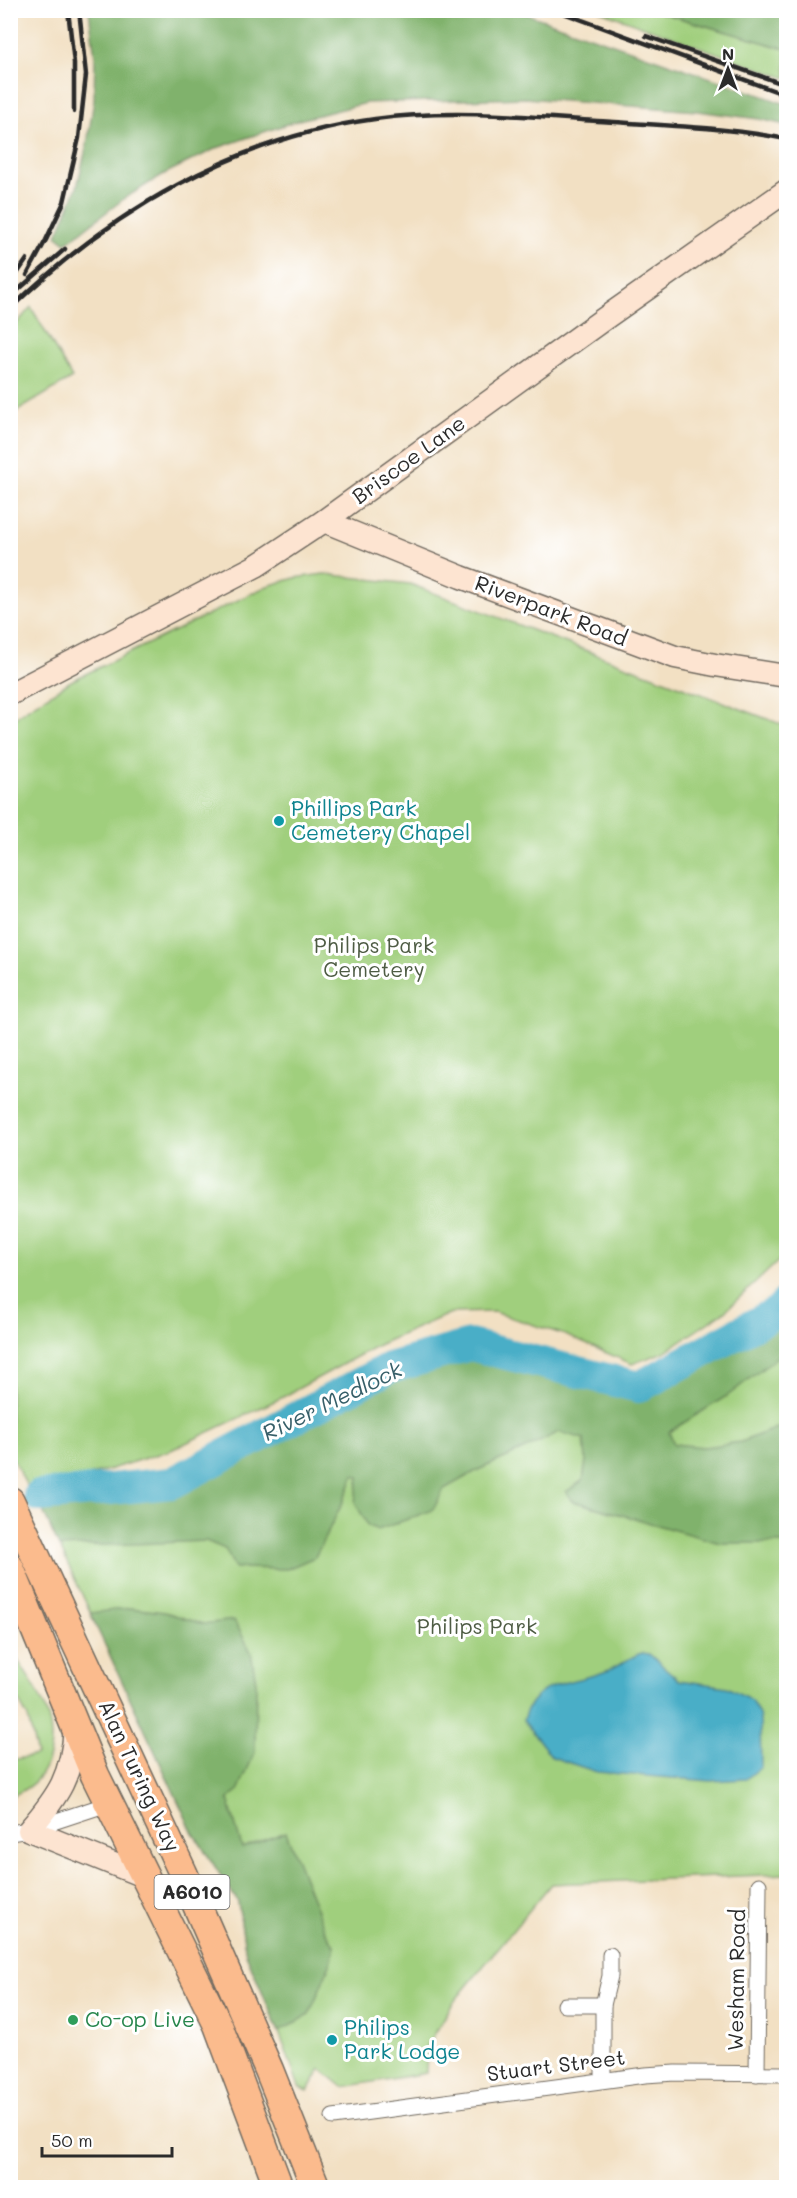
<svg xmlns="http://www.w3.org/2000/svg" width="797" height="2198" viewBox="0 0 797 2198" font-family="Mali,sans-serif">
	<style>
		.green { fill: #a0cf7d; stroke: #667d54; stroke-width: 1.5 }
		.forest { fill: #80b26c; stroke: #566e4c; stroke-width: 1.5 }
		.water { fill: #48aec7; stroke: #3a6c79; stroke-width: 1.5 }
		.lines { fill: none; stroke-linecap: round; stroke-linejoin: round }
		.river { stroke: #48aec7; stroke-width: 32 }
		.street-casing { stroke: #716a60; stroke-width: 17 }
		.secondary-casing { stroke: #716a60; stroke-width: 25 }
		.highway-casing { stroke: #716a60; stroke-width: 31 }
		.street { stroke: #fff; stroke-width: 15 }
		.secondary { stroke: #fde4d1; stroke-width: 22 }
		.highway { stroke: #fbbb8d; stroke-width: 28 }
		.rail { stroke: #2b2b2b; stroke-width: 4.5 }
		.culture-dot { fill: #0f9aa8; stroke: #fff; stroke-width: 2 }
		.leisure-dot { fill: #2e9e5b; stroke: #fff; stroke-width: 2 }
		.labels { text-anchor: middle; stroke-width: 6; stroke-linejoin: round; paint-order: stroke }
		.shield { fill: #fff; stroke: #6b6b6b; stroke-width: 1.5 }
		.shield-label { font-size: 20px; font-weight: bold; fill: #2b2b2b }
		.street-label { font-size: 21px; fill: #2b2b2b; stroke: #fff }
		.culture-label { font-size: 21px; fill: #0d838f; stroke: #fff; text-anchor: start }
		.park-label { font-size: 21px; fill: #4e5c44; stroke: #fff }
		.leisure-label { font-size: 21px; fill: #27864d; stroke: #fff; text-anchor: start }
		.water-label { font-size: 22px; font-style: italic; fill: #375f69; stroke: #fff }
	</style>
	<rect width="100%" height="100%" fill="#fff"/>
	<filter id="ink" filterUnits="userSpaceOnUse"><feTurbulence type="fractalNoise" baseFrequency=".0167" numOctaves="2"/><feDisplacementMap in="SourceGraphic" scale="12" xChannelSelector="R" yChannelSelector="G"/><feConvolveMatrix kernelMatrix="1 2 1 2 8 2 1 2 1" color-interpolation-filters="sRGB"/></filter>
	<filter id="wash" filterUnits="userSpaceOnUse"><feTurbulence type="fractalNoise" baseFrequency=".008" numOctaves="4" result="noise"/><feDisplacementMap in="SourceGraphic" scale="24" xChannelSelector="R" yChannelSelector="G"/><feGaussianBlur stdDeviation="1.35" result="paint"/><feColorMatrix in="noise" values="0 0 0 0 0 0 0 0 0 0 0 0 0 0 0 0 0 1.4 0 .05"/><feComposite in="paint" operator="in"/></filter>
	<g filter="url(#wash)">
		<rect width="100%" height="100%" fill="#f2e0c3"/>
		<g class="green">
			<path d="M600,11H655L786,49V78Z"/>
			<path d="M31,307L72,378L11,415V330Z"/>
			<path d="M324,574L410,584L786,726V1254L724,1312L664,1352L632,1364L565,1335L494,1312L451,1313L380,1344L281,1398L171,1450L31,1494L10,1453L11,722L22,712L71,681L267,586L295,578Z"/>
			<path d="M786,1308V1874L551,1884L453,2003L427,2047L426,2073L343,2087L321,2069L308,2091L299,2087L279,2032L246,1954L238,1902L192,1831L39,1502L173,1487L391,1370L470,1348L639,1389Z"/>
			<path d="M10,1648C19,1664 31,1679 39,1695C60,1734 55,1780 11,1796V1760L37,1755L28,1718L11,1687Z"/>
		</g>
		<g class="forest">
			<path d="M89,11H518L786,104V125L759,119L697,111L525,98L366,103L299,120L217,148L164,174L125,198L66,243L57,236L77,187L87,144L94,100L95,57Z"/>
			<path d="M655,11H786V49Z"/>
			<path d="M786,1308V1350L730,1394L669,1432L674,1444L704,1447L741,1442L786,1424V1543H720L573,1501L566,1492L583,1480L586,1460L584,1439L559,1432L523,1450L478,1470L444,1489L433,1510L378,1530L368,1526L355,1502L359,1477L354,1475L343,1502L315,1557L287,1569L235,1568L225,1549L206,1541L59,1547L39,1502L173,1487L391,1370L470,1348L639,1389Z"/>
			<path d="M130,1608L165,1612L203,1624L234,1620L251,1652L256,1682L255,1752L238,1791L228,1799L242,1848L286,1832L325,1931L335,1946L330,1964L309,2015L279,2032L246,1954L238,1902L192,1831L90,1613Z"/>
		</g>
		<path class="water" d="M642,1653L649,1654L679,1680L727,1687L752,1700L760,1717L761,1767L746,1779L711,1781L597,1772L552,1757L523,1720C535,1679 571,1684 604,1672C617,1668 629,1657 642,1653Z"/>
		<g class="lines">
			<path class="river" d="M39,1496L172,1483L389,1368L470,1345L639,1387L782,1309L786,1303"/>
		</g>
	</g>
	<g filter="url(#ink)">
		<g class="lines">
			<defs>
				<g id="street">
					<path d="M10,1833L29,1830L108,1804"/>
					<path d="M565,2005H603"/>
					<path d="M757,2074L759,1885"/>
					<path d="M603,2080V2005L610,1976V1955"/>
					<path d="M333,2117L645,2075L675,2073L786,2074"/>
				</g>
				<g id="secondary">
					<path d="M324,521L461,577L675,657L715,665L786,676"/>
					<path d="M10,694L256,566L324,521L601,321L786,191"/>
					<path d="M75,1728C72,1776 59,1795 29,1830L143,1876"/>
				</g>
				<g id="highway">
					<path d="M10,1501L183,1873L269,2070L316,2188"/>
					<path d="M10,1568L95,1775L218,2025L279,2188"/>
				</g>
			</defs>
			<use href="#street" class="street-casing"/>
			<use href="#secondary" class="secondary-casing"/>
			<use href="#highway" class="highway-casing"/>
			<use href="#street" class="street"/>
			<use href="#secondary" class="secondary"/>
			<use href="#highway" class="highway"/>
			<g class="rail">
				<path d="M68,10L74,63V112"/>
				<path d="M555,10L786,95"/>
				<path d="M646,36L786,85"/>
				<path d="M27,275L46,240L64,202L79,138L86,75L79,10"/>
				<path d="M10,284L27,259"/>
				<path d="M10,297L65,249"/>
				<path d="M10,309C110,212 235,138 375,119C446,109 525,116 597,121C660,125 724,127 786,139"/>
			</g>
		</g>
	</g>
	<g class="culture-dot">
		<circle cx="279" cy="821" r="6"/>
		<circle cx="332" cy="2040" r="6"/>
	</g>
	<circle class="leisure-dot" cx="73" cy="2020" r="6"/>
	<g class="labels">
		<rect class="shield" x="154.5" y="1875" width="75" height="34" rx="4.5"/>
		<g class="shield-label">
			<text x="192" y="1899">A6010</text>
		</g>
		<g class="street-label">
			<text transform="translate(409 460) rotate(-36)" y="7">Briscoe Lane</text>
			<text transform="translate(551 611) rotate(21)" y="7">Riverpark Road</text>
			<text transform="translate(139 1776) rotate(65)" y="7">Alan Turing Way</text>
			<text transform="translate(737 1980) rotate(-89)" y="7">Wesham Road</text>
			<text transform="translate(556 2066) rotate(-7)" y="7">Stuart Street</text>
		</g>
		<g class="culture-label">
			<text x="291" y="816">Phillips Park<tspan x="291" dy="24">Cemetery Chapel</tspan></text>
			<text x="344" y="2035">Philips<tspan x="344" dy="24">Park Lodge</tspan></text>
		</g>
		<g class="park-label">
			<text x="374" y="953">Philips Park<tspan x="374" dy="24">Cemetery</tspan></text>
			<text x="477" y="1634">Philips Park</text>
		</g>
		<g class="leisure-label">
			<text x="85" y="2027">Co-op Live</text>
		</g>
		<g class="water-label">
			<text transform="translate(332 1401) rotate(-26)" y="8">River Medlock</text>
		</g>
	</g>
	<rect width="797" height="2198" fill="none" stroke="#fff" stroke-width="36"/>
	<g transform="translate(728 69)" stroke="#ffffff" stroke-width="4.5" paint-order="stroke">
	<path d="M0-4.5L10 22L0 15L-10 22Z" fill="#2b2b2b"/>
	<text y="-9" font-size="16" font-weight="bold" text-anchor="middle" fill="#2b2b2b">N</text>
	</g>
	<path d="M42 2147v9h130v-9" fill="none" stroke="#2b2b2b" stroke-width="3"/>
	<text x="51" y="2147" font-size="18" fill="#2b2b2b" stroke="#ffffff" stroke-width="4.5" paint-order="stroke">50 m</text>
</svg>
